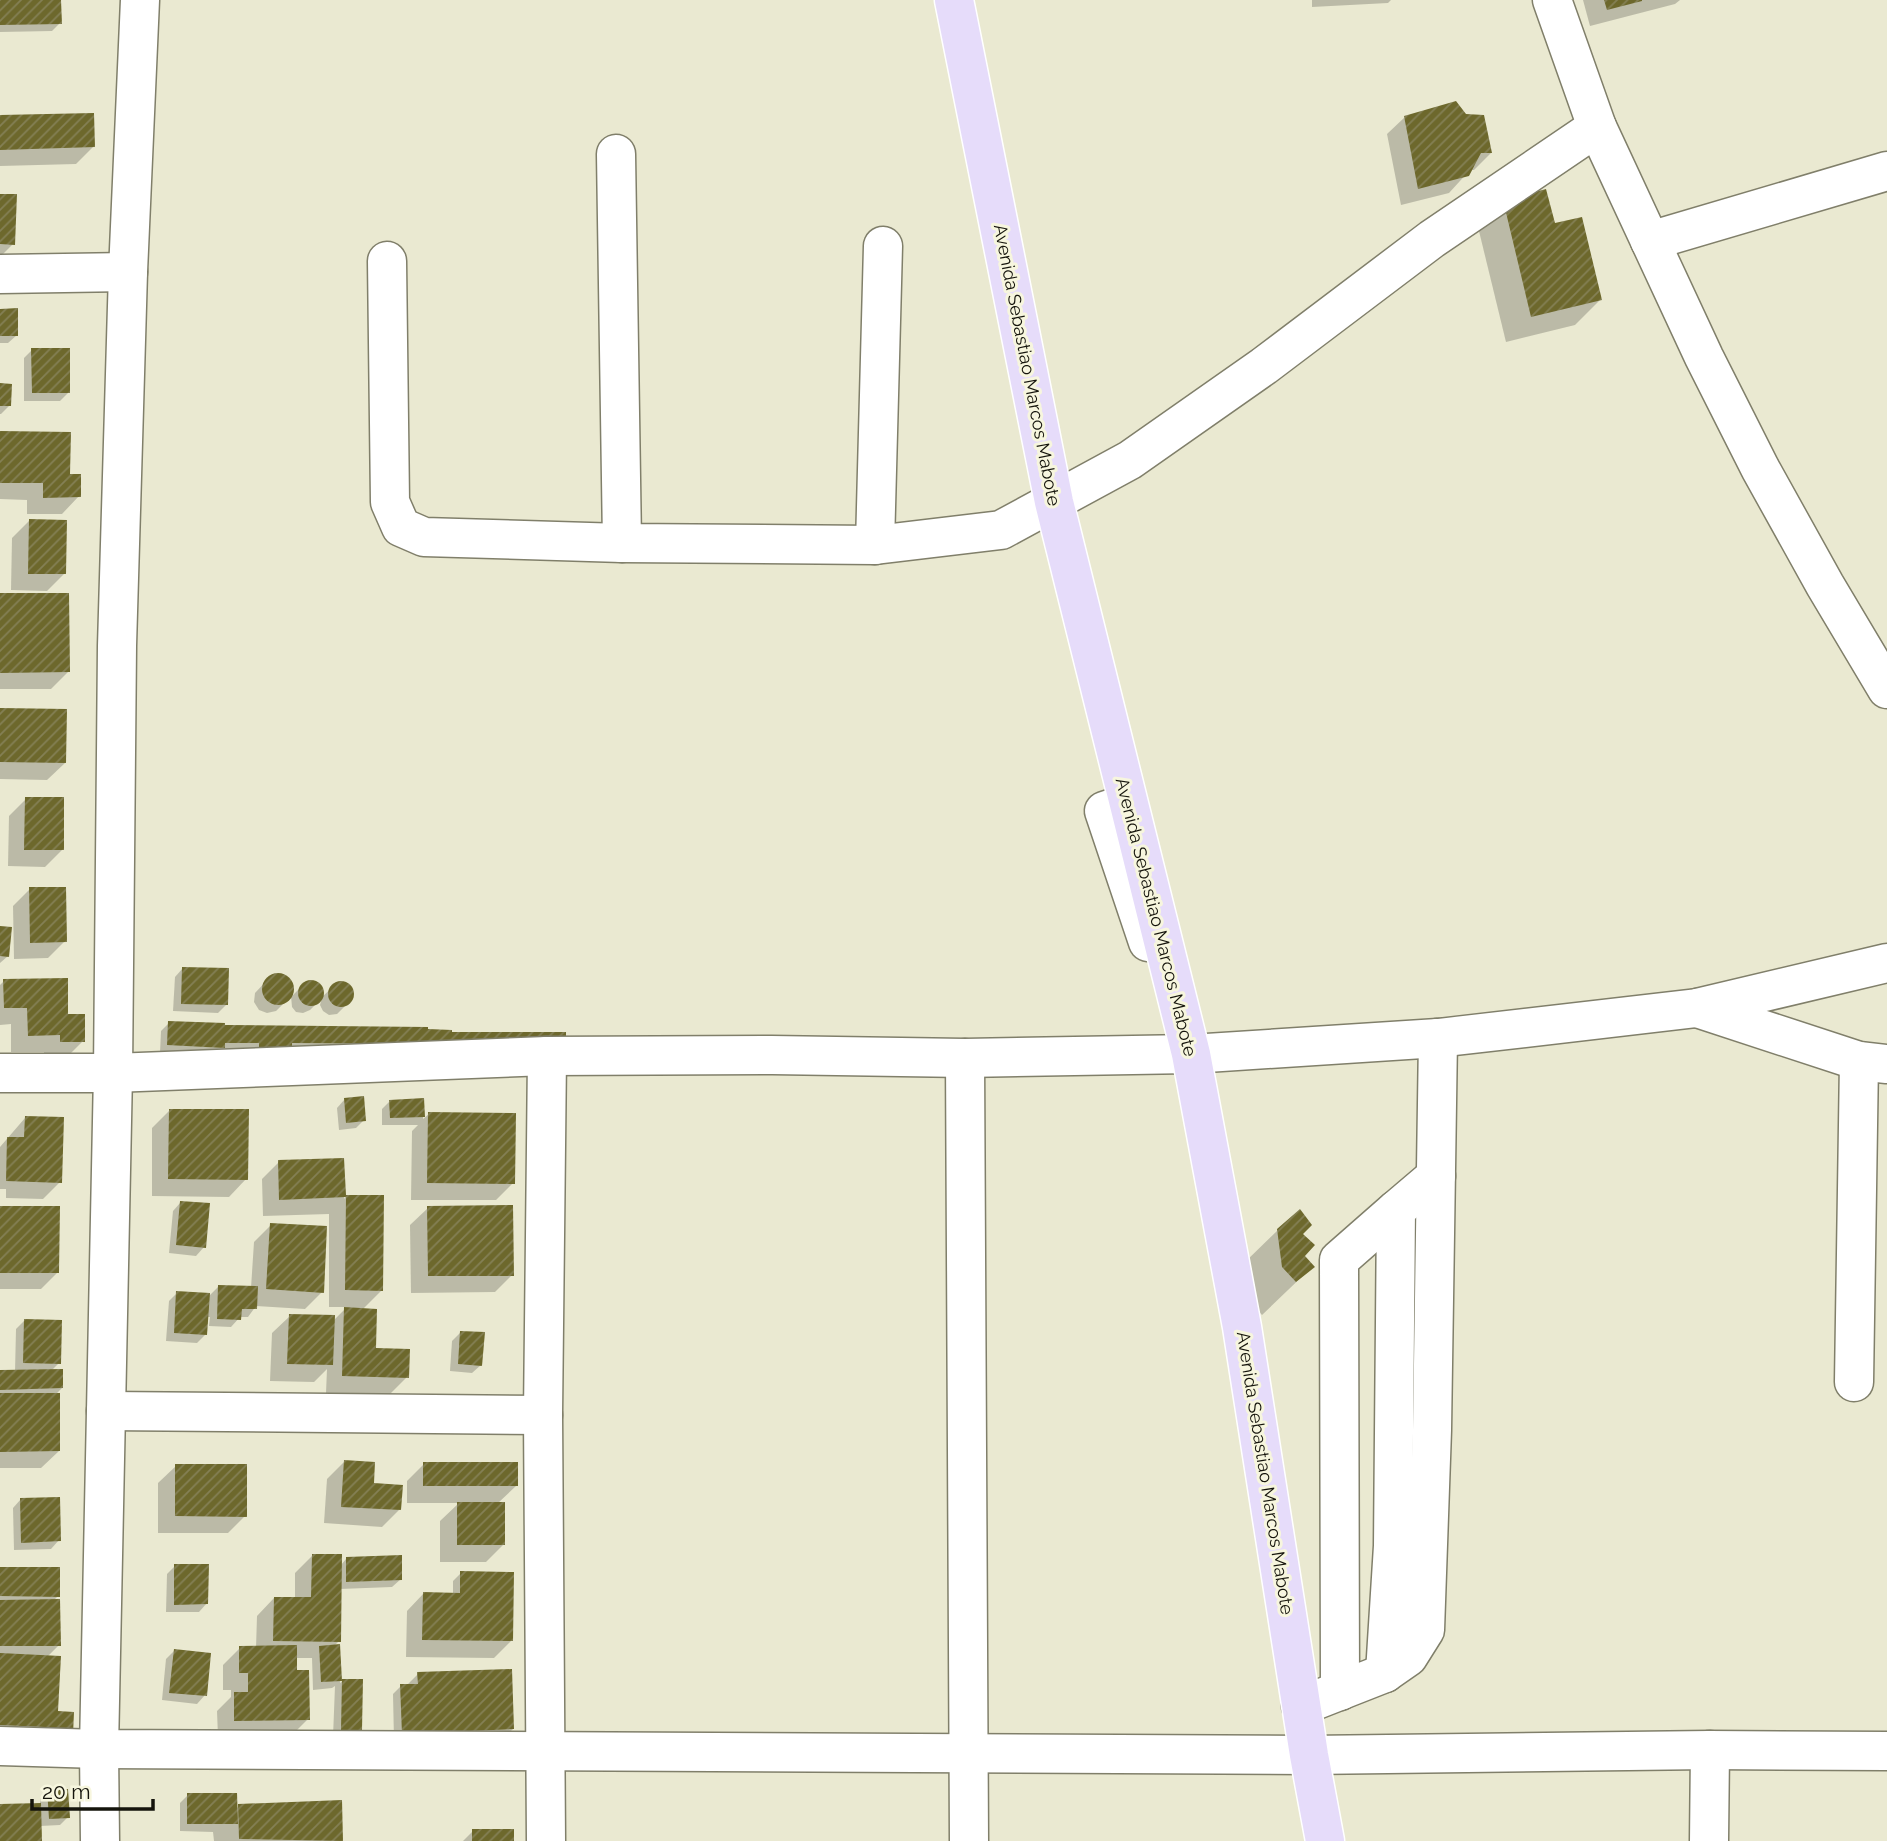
<svg xmlns="http://www.w3.org/2000/svg" width="1887" height="1841" viewBox="0 0 1887 1841" font-family="Raleway,sans-serif">
	<style>
		.shadow { fill: #0003 }
		.building { fill: url(#building-hatch) }
		.lines { fill: none; stroke-linecap: round; stroke-linejoin: round }
		.minor-casing { stroke: #807f6a; stroke-width: 41 }
		.major-casing { stroke: #fff; stroke-width: 41 }
		.minor { stroke: #fff; stroke-width: 38 }
		.major { stroke: #e6dcfa; stroke-width: 38 }
		.labels { text-anchor: middle; stroke-width: 6; stroke-linejoin: round; paint-order: stroke }
		.street-label { font-size: 18px; fill: #15140c; stroke: #f7f6de }
	</style>
	<defs>
		<pattern id="building-hatch" width="6" height="6" patternUnits="userSpaceOnUse" patternTransform="scale(1.75)"><rect width="6" height="6" fill="#6d682c"/><path d="M-1 1l2-2M0 6l6-6M5 7l2-2" fill="none" stroke="#848055"/></pattern>
	</defs>
	<rect width="100%" height="100%" fill="#eae9d1"/>
	<g class="shadow">
		<path d="M0,0H59L60,23L52,31L0,32Z"/>
		<path d="M1312,0H1391L1388,3L1312,7Z"/>
		<path d="M1583,0H1680L1675,4L1590,26Z"/>
		<path d="M0,117L93,147L76,164L0,166Z"/>
		<path d="M1405,117L1491,153L1474,170H1470L1449,193L1401,205L1387,134Z"/>
		<path d="M0,195L13,244L0,257Z"/>
		<path d="M1504,201L1554,225L1601,299L1575,325L1506,342L1478,227Z"/>
		<path d="M0,310L17,335L8,343H0Z"/>
		<path d="M32,350L68,393L60,401H24V358Z"/>
		<path d="M0,385L9,406L1,414H0Z"/>
		<path d="M0,433L68,476L79,496L62,514H27V500L0,499Z"/>
		<path d="M29,521L64,574L47,591L11,590L12,538Z"/>
		<path d="M0,595L68,672L51,689H0Z"/>
		<path d="M0,710L65,763L47,780L0,779Z"/>
		<path d="M26,799L62,850L45,867L8,866L9,816Z"/>
		<path d="M30,889L65,941L48,958L14,959L13,906Z"/>
		<path d="M0,928L8,956L0,963Z"/>
		<path d="M183,968L226,1005L218,1013L173,1011L175,977Z"/>
		<path d="M279,975L287,978L292,986L291,997L303,985L310,982L317,984L321,988L322,997L336,984L344,983L350,986L353,993L351,1000L337,1014L329,1015L323,1011L320,1005L322,998L310,1010L303,1013L296,1012L292,1007L291,996L276,1011L267,1013L259,1010L254,1002L255,993L270,977Z"/>
		<path d="M4,981L66,1016L83,1041L66,1058L44,1059V1052H11V1024L0,1025V985Z"/>
		<path d="M169,1023L450,1033L565,1050L160,1053L161,1031Z"/>
		<path d="M345,1099L364,1120L356,1128L339,1130L337,1108Z"/>
		<path d="M423,1100V1119L429,1114L513,1183L496,1200H411L412,1131L418,1125H382V1109L390,1101Z"/>
		<path d="M170,1110L246,1179L229,1197L152,1196V1128Z"/>
		<path d="M25,1118L60,1182L43,1199L6,1198V1189H0V1147Z"/>
		<path d="M342,1160L344,1199L346,1196L382,1290L362,1310L374,1349L407,1377L390,1394L326,1393L327,1369L314,1382L270,1381L272,1333L290,1316L333,1321L347,1307H329V1214L263,1216L262,1179L279,1162Z"/>
		<path d="M181,1202L204,1247L196,1256L169,1253L173,1211Z"/>
		<path d="M0,1208L58,1272L41,1289H0Z"/>
		<path d="M428,1208L512,1275L495,1292L411,1293L410,1225Z"/>
		<path d="M271,1225L322,1292L305,1309L256,1306L248,1317H240L231,1327L209,1326L210,1317H207L205,1335L197,1343L166,1341L169,1301L177,1293L208,1297L218,1287L251,1288L254,1242Z"/>
		<path d="M1278,1230L1300,1234L1303,1256L1312,1267L1262,1315L1249,1301L1243,1264Z"/>
		<path d="M24,1321L59,1363L51,1371L62,1388L55,1395L59,1451L41,1468H0V1372H15L16,1329Z"/>
		<path d="M460,1333L481,1365L472,1373L450,1371L452,1341Z"/>
		<path d="M344,1462L399,1510L382,1527L324,1523L327,1479Z"/>
		<path d="M424,1464L516,1486L497,1504L503,1545L486,1562H440V1521L459,1503H407V1481Z"/>
		<path d="M176,1466L245,1516L228,1533H158V1483Z"/>
		<path d="M21,1499L59,1540L51,1549L14,1550L13,1508Z"/>
		<path d="M313,1555L341,1565L346,1559L401,1579L392,1587L340,1589L339,1641L334,1646H338L340,1683L343,1681L360,1730L352,1738L333,1737L335,1686L332,1688L313,1690L312,1658H295L296,1672L308,1719L291,1736L218,1737L217,1711L231,1697V1690H223V1665L240,1648H256L257,1616L274,1598L295,1599V1573Z"/>
		<path d="M175,1566L207,1603L199,1612H166L167,1574Z"/>
		<path d="M0,1569L58,1596L53,1601L59,1645L47,1657L56,1713L71,1735L0,1742Z"/>
		<path d="M461,1573L511,1641L494,1658L406,1657L407,1611L424,1593L453,1594V1581Z"/>
		<path d="M174,1651L205,1695L197,1704L162,1700L166,1659Z"/>
		<path d="M418,1674L513,1729L495,1746L394,1741L393,1694L401,1686H406Z"/>
		<path d="M48,1791L68,1817L60,1825L40,1826V1841H0V1806L40,1805V1799Z"/>
		<path d="M188,1795L236,1809L239,1806L340,1802V1841H214L213,1832L180,1831V1803Z"/>
		<path d="M473,1831L513,1841H463Z"/>
	</g>
	<g class="building">
		<path d="M0,0H61L62,24L0,25Z"/>
		<path d="M1604,0H1642V1L1607,10Z"/>
		<path d="M1456,101L1466,114L1484,115L1492,153H1481L1469,176L1418,189L1404,116Z"/>
		<path d="M94,113L95,147L0,150V115Z"/>
		<path d="M1546,189L1555,223L1582,217L1602,300L1531,317L1503,200Z"/>
		<path d="M0,194H17L15,245L0,244Z"/>
		<path d="M18,308V336H0V309Z"/>
		<path d="M31,348H70V393H32Z"/>
		<path d="M0,383L12,384L11,406H0Z"/>
		<path d="M0,431L71,432L70,474H81V497L43,498V483H0Z"/>
		<path d="M29,519L67,520L66,574H28Z"/>
		<path d="M0,593H69L70,672L0,673Z"/>
		<path d="M0,708L67,709L66,763L0,762Z"/>
		<path d="M25,797H64V850H24Z"/>
		<path d="M29,887H66L67,942L30,943Z"/>
		<path d="M0,926L12,927L9,957L0,956Z"/>
		<path d="M182,967L229,968L228,1005L181,1004Z"/>
		<circle cx="278" cy="989" r="16"/>
		<path d="M68,978V1014H85V1042H60V1035L28,1036L27,1008H4L3,979Z"/>
		<circle cx="311" cy="993" r="13"/>
		<circle cx="341" cy="994" r="13"/>
		<path d="M168,1021L225,1023V1025L428,1027V1029L452,1030V1032H566V1050L428,1044L292,1043V1047H259V1043H225V1048L167,1045Z"/>
		<path d="M364,1096L366,1121L346,1123L344,1098Z"/>
		<path d="M424,1098L425,1117L390,1118L389,1100Z"/>
		<path d="M169,1109H249L248,1180L168,1179Z"/>
		<path d="M428,1112L516,1113L515,1184L427,1183Z"/>
		<path d="M25,1116L64,1117L62,1183L6,1181L7,1137H24Z"/>
		<path d="M344,1158L346,1195H384L383,1291L345,1290L346,1197L279,1200L278,1160Z"/>
		<path d="M180,1201L210,1203L206,1248L176,1245Z"/>
		<path d="M513,1205L514,1276H428L427,1206Z"/>
		<path d="M0,1206H60L59,1273H0Z"/>
		<path d="M1300,1209L1312,1225L1303,1234L1315,1245L1305,1256L1315,1267L1296,1282L1282,1267L1277,1229Z"/>
		<path d="M270,1223L327,1226L324,1293L266,1289Z"/>
		<path d="M218,1285L258,1286L257,1309H242L241,1320L217,1319Z"/>
		<path d="M176,1291L210,1293L207,1335L174,1333Z"/>
		<path d="M344,1307L377,1309L376,1348L410,1349L409,1378L342,1376Z"/>
		<path d="M289,1314L335,1315L333,1365L287,1364Z"/>
		<path d="M24,1319L62,1320L61,1364L23,1363Z"/>
		<path d="M460,1331L485,1332L482,1366L458,1364Z"/>
		<path d="M63,1369V1388L0,1390V1370Z"/>
		<path d="M0,1393H60V1451L0,1452Z"/>
		<path d="M344,1460L375,1462L374,1483L403,1485L401,1510L341,1507Z"/>
		<rect x="423" y="1462" width="95" height="24"/>
		<path d="M175,1464H247V1517L175,1516Z"/>
		<path d="M60,1497L61,1541L21,1543L20,1498Z"/>
		<rect x="457" y="1502" width="48" height="43"/>
		<path d="M312,1554H342L341,1642L273,1641L274,1597H311Z"/>
		<path d="M402,1555V1580L346,1582V1557Z"/>
		<path d="M174,1564H209L208,1604L174,1605Z"/>
		<path d="M0,1567H60V1597L0,1596Z"/>
		<path d="M460,1571L514,1572L513,1641L422,1640L423,1592L460,1593Z"/>
		<path d="M60,1599L61,1646H0V1600Z"/>
		<path d="M340,1644L342,1681L321,1682L319,1646Z"/>
		<path d="M297,1645V1670H309L310,1720L234,1721V1692H248V1673H239V1646Z"/>
		<path d="M174,1649L211,1653L207,1696L169,1693Z"/>
		<path d="M0,1653L61,1656L58,1711L74,1712L73,1735L44,1734V1727L0,1725Z"/>
		<path d="M512,1669L514,1729L402,1734L400,1684H418L417,1672Z"/>
		<path d="M342,1679H363L362,1730H341Z"/>
		<path d="M47,1789H68L70,1818L49,1819Z"/>
		<path d="M187,1793H237L238,1824H187Z"/>
		<path d="M342,1800L343,1841L239,1839L238,1804Z"/>
		<path d="M41,1803L42,1841H0V1804Z"/>
		<rect x="472" y="1829" width="42" height="12"/>
	</g>
	<g class="lines">
		<defs>
			<g id="minor">
				<path d="M1552,0L1597,127L1704,357L1760,468L1825,585L1887,689"/>
				<path d="M616,154L622,543"/>
				<path d="M1650,241L1887,171"/>
				<path d="M387,261L390,502L401,527L424,537L622,543L875,545L1001,530L1130,460L1264,366L1432,239L1597,127"/>
				<path d="M0,274L128,272"/>
				<path d="M875,545L883,246"/>
				<path d="M1128,803L1104,811L1148,942"/>
				<path d="M1697,1008L1859,1061L1887,1064"/>
				<path d="M965,1058L969,1841"/>
				<path d="M0,1073H113L547,1056L772,1055L965,1058L1191,1054L1438,1038L1697,1008L1887,963"/>
				<path d="M1854,1382L1859,1061"/>
				<path d="M106,1411L543,1415"/>
				<path d="M1385,1673L1393,1546L1396,1210L1436,1176"/>
				<path d="M1340,1691L1339,1260L1396,1210"/>
				<path d="M1301,1706L1385,1673L1408,1657L1425,1630L1432,1430L1438,1038"/>
				<path d="M0,1746L99,1749L1309,1755L1710,1750L1887,1751"/>
				<path d="M100,1841L99,1749L113,1073L117,646L128,272L140,0"/>
				<path d="M546,1841L543,1415L547,1056"/>
				<path d="M1709,1841L1710,1750"/>
			</g>
			<path id="major" d="M954,0L1054,502L1191,1054L1242,1327L1309,1755L1325,1841"/>
		</defs>
		<use href="#minor" class="minor-casing"/>
		<use href="#major" class="major-casing"/>
		<use href="#minor" class="minor"/>
		<use href="#major" class="major"/>
	</g>
	<g class="labels">
		<g class="street-label">
			<text transform="translate(1027 365) rotate(79)" y="6">Avenida Sebastiao Marcos Mabote</text>
			<text transform="translate(1156 917) rotate(76)" y="6">Avenida Sebastiao Marcos Mabote</text>
			<text transform="translate(1265 1473) rotate(81)" y="6">Avenida Sebastiao Marcos Mabote</text>
		</g>
	</g>
	<path d="M32 1799v10h121v-10" fill="none" stroke="#15140c" stroke-width="3.5"/>
	<text x="42" y="1799" font-size="21" fill="#15140c" stroke="#f7f6de" stroke-width="5" paint-order="stroke">20 m</text>
</svg>
